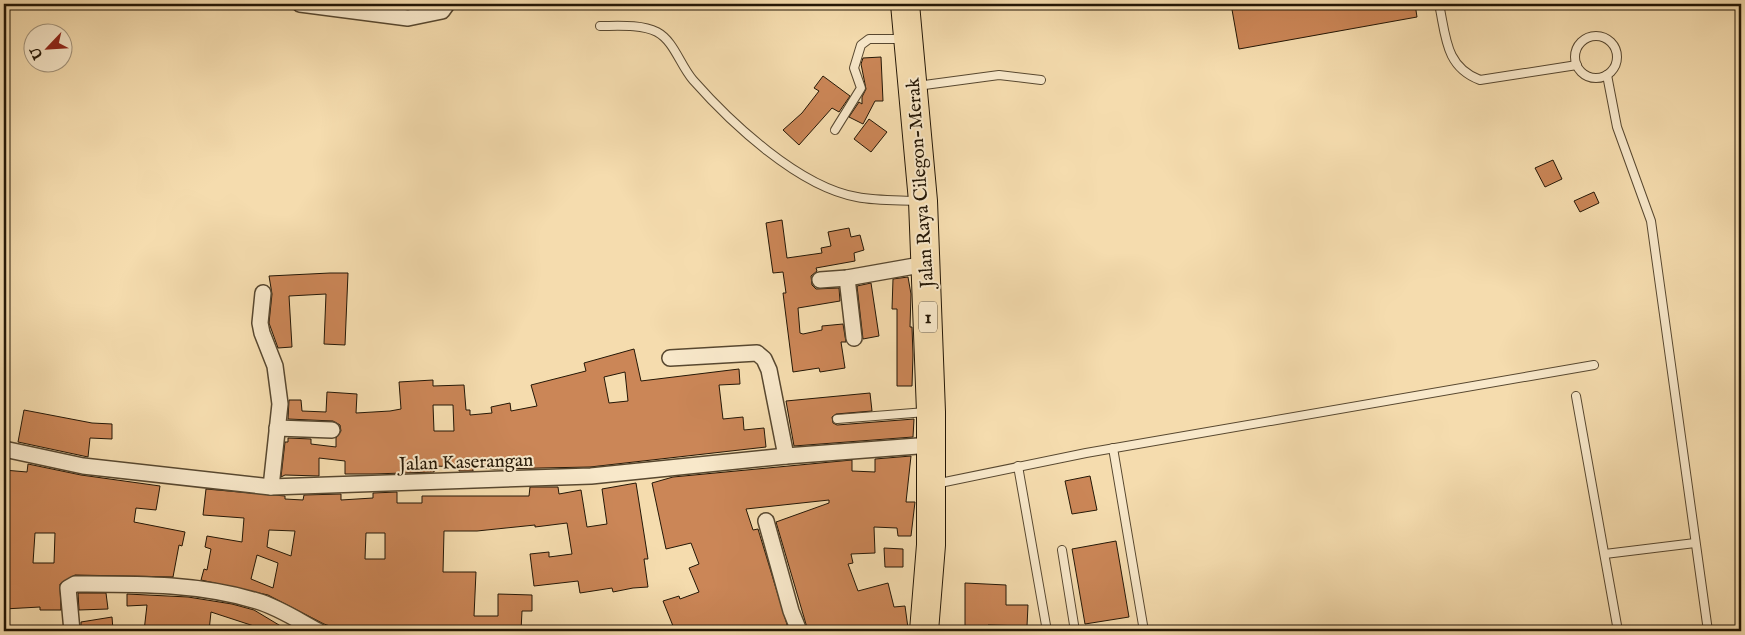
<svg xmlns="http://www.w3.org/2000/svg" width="1745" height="635" viewBox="0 0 1745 635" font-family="'IM FELL English',serif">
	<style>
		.building { fill: #cb8657; stroke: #241706; fill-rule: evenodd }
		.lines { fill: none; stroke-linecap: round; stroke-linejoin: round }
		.lane-casing { stroke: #584830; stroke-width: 10 }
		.street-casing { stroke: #584830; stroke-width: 18 }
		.highway-casing { stroke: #241706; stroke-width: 30 }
		.lane { stroke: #f8e8ca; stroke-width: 8 }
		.street { stroke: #f8e8ca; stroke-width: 15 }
		.highway { stroke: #f5dcae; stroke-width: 28 }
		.labels { text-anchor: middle; stroke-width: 4; stroke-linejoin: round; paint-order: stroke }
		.shield { fill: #f8e8ca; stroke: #645641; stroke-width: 1 }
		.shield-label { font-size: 18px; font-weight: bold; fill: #241706 }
		.street-label { font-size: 19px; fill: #241706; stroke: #f8e8ca }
	</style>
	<rect width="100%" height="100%" fill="#f5dcae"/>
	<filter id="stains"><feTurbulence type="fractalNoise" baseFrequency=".004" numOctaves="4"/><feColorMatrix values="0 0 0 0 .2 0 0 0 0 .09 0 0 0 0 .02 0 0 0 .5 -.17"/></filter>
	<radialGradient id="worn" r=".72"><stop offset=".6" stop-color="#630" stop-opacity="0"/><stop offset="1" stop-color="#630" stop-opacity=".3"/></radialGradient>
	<g class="building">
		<path d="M1231,4H1415L1417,17L1239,49Z"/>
		<path d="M881,57L883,101H875L863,124L849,117L859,102L862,104V97L866,89L861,64L863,58Z"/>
		<path d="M823,76L850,96L839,112L832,108L799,145L783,130L802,113L819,91L814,88Z"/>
		<path d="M869,119L887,132L871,152L854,139Z"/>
		<path d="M1553,160L1562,179L1545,187L1535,168Z"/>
		<path d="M1594,192L1599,203L1580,212L1574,201Z"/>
		<path d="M782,220L787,258L822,253L821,248L831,246L828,232L849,228L851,237L860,235L864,250L854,253L855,261L816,268L817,271L811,276L812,285L816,289L839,288L840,301L798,308L800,333L803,334L822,330V326L843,324L846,342H841L845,368L820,372L819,368L793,372L783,293H786L783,272L773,273L766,223Z"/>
		<path d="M330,273H348L345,345L324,344L326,294L289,296L292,347L278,348L269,323L272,294L269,276Z"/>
		<path d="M908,277L911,294L910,327H912L913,355L912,386H897V309H892L893,279Z"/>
		<path d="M871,283L879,336L863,339L857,286Z"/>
		<path d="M634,349L641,381L739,369L740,384L719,385L723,419L743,417L744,430L764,428L766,447L590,467L494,469L473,467V471H459V467L435,466L434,472L373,474H345V461L319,458V476L285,475L281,477L285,442H288V438L311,439V444L336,447V438L341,431L340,425L333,421L288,419L289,400H301L302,411L326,412L327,392L357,394L356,413L390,411L401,409L399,382L433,380V386L464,385L466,410H470V415L492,413L491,407L510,403L511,411L537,406L531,385L586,371L584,363ZM625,372L628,401L609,403L604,377ZM433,405H453L454,431H434Z"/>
		<path d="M870,393L872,411L836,414L832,417L833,423L837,425L914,419L913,437L794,446L786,401Z"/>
		<path d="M24,410L92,423L112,424V439L90,438L88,457L18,442Z"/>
		<path d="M911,456L906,502H915L911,536H898L897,528L874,527L875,553L851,554L853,563L848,564L858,591L888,583L894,607L905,606L908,628L888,631H808L776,522L829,503V500L746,509L753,530L758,529L789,631H675L663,601L679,596L680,599L699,592L689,568L699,564L691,543L666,549L652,483L673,477L852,460V471L875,472V459Z"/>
		<path d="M28,464L81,475L160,486L156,510L136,508L134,522L185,532L182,546L179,545L173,577L75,575L60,584L61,610H40V607L4,609V526L7,503H4V470L27,472ZM35,533H55L54,563H33Z"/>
		<path d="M1090,476L1097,510L1072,514L1065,481Z"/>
		<path d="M636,483L648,559H644L648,587L633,588L613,592L612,588L580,593L578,581L534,586L530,554L549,552V557L572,554L567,523L535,527V525L477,531H444L443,572H476L474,616H498V594L532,595V611H522L521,631H345L324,624L268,595L201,580L204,569L207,570L211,549L205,547L207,536L242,542L244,518L203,515L206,489L285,496V499L303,500L304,495L341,494V500L373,498V493L397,492V503H422V496H529L530,487H558L559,494L581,490L587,527L607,524L602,489ZM269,530L295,531L291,556L267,547ZM366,533H385V559H365ZM257,555L278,563L273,588L251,579Z"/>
		<path d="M1116,541L1129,617L1085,624L1072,549Z"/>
		<path d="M884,548L903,549V567H885Z"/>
		<path d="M965,583L1006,585V605H1028L1027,626L988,625V631H965Z"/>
		<path d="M78,593H106L108,609L79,610Z"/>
		<path d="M127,594L188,597L232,604L254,610L289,631H262L263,629L211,612L209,631H144L147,605L127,606Z"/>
		<path d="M112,617L113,630L81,631V622Z"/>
	</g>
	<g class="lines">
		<defs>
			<g id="lane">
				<path d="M1439,4C1446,36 1445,67 1480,80L1577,65"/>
				<path d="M600,26C617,26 641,24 657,32C674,41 680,65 693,80C731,123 799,187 857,197C877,201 898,200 918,201"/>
				<circle cx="1596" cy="57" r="21"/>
				<path d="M1607,75L1617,127L1651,221L1708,631"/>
				<path d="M917,86L999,75L1041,80"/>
				<path d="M835,130L861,88L854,68L861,45L869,39H903"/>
				<path d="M1576,396L1618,631"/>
				<path d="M837,419L926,412"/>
				<path d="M1113,448L1144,631"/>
				<path d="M1018,466L1047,631"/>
				<path d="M935,484L1086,453L1594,365"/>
				<path d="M1062,550L1075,631"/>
				<path d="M1605,554L1695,543"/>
			</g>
			<g id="street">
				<path d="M300,4L408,18L442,11L447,4"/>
				<path d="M847,278L854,338"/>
				<path d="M820,280L847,278L926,264"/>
				<path d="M263,293L260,323L262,333L275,366L280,404L271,487"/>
				<path d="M670,358L757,353L764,359L769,370L786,456"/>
				<path d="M277,428L332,430"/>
				<path d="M4,449L83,466L271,487L591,476L786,456L931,445"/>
				<path d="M766,521L791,611L799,631"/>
				<path d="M72,631L68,588L75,584C137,584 197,583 257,601C278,607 299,621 318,631"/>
			</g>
			<path id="highway" d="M905,4L923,201L931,412V545L924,631"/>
		</defs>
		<use href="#lane" class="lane-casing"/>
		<use href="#street" class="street-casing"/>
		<use href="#highway" class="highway-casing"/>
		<use href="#lane" class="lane"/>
		<use href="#street" class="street"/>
		<use href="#highway" class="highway"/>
	</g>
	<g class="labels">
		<rect class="shield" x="919" y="301.5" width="18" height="31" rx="4"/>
		<g class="shield-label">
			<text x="928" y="323">1</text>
		</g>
		<g class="street-label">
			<text transform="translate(919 183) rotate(-94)" y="7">Jalan Raya Cilegon-Merak</text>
			<text transform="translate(466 461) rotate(-2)" y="7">Jalan Kaserangan</text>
		</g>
	</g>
	<rect width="1745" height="635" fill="none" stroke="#f5dcae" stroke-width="20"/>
	<rect x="5" y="5" width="1735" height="625" fill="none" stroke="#241706" stroke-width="2.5"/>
	<rect x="10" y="10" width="1725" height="615" fill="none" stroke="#241706"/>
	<g transform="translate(48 48) rotate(245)"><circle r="24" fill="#f8e8ca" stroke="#a3947c"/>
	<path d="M0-4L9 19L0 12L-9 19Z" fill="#8f2418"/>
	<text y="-8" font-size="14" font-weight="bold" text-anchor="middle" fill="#241706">U</text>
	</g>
	<rect width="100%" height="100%" filter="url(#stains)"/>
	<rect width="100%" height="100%" fill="url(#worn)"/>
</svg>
